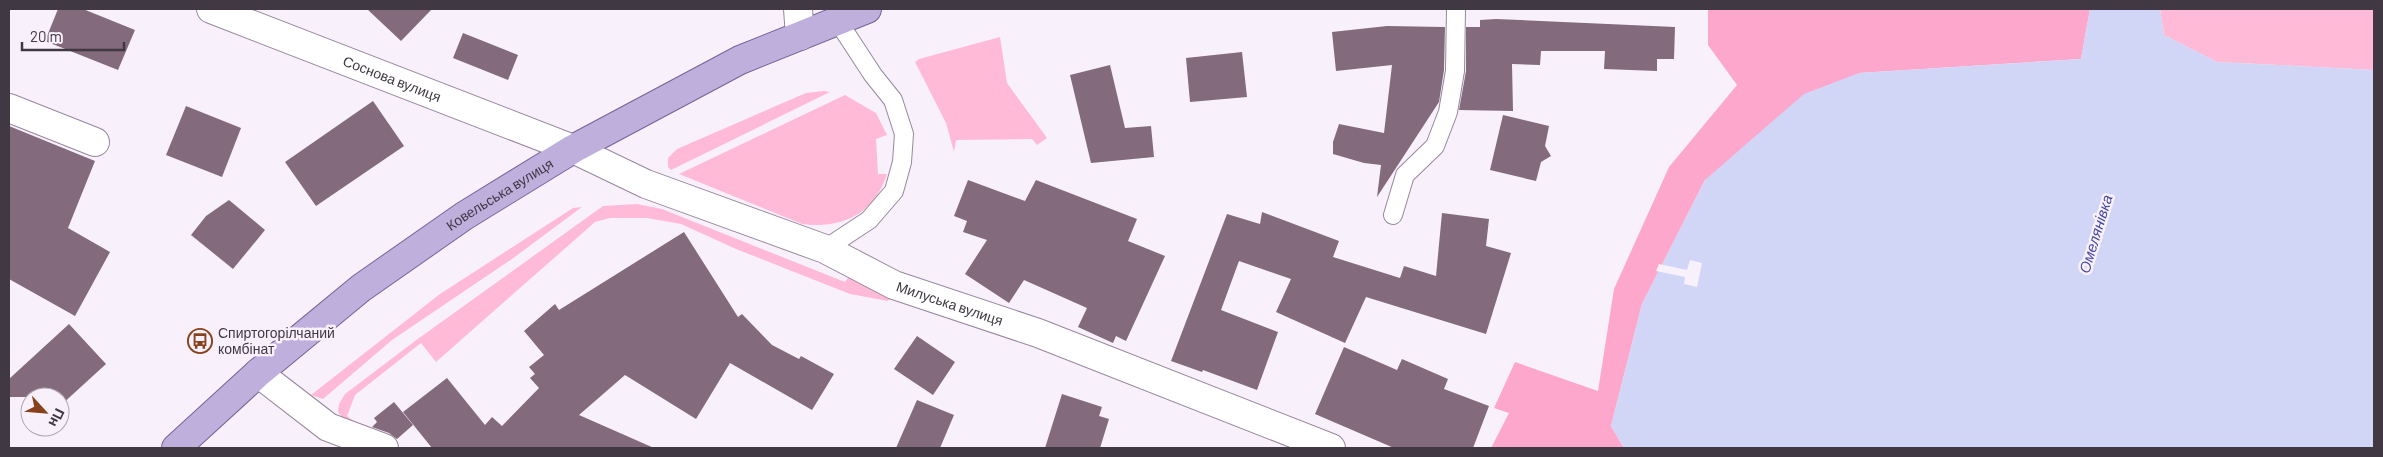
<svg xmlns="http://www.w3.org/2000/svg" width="2383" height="457" viewBox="0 0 2383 457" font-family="Barlow,sans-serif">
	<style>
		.green { fill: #ffbad7 }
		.forest { fill: #fda7cd }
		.water { fill: #d1d6f6 }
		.pier { fill: #f8f1fc }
		.building { fill: #836a7d }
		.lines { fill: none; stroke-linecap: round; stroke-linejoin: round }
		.service-casing { stroke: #97869f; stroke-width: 20 }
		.minor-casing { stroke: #97869f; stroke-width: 30 }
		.primary-casing { stroke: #756398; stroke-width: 30 }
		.service { stroke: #fff; stroke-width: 18 }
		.minor { stroke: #fff; stroke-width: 28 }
		.primary { stroke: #beafdd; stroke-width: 28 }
		.labels { text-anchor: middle; stroke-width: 5; stroke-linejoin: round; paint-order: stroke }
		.street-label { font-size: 14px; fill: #403944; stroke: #f8f1fc }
		.poi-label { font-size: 14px; fill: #403944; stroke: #f8f1fc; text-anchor: start }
		.water-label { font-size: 15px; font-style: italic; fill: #4748a0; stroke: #f8f1fc }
	</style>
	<rect width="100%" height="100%" fill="#f8f1fc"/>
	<g class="green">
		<path d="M2160,9H2374V70L2217,62L2164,35Z"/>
		<path d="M1000,37L1007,83L1047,138L1037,145L1032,139L956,140L954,152L946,123L915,62L919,59Z"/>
		<path d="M824,91L830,92L671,170L668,167V158L677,149L806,93Z"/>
		<path d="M845,95L876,113L887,135L876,139L878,174H887C874,215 841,229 802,224L679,174Z"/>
		<path d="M637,204L662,209L845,282L850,275L892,295L888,301L850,294L736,249L681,224L647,218H610L595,222L436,362L421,343L355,395L347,416L361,427L343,419L338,412L339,404L345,394L415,341L603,206Z"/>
		<path d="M582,207L512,259L392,340L323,399L311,395L440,294L573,208Z"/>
	</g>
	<path class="forest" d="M1708,9H2090L2081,59L1859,73L1705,180L1642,304L1611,426L1624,448H1491L1509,413L1494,408L1515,362L1598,391L1614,289L1669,167L1737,85L1708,45Z"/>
	<path class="water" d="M2090,9H2160L2164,35L2217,62L2374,70V448H1624L1611,426L1642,304L1705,180L1804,94L1859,73L2081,59Z"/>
	<path class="pier" d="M1690,260L1702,263L1697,287L1684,284L1685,277L1656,271L1659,264L1687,270Z"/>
	<g class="building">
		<path d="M58,9H83L135,30L118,70L45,41Z"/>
		<path d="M367,9H432L401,41Z"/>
		<path d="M1496,19L1675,27L1674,59H1657V71L1604,69L1605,51H1541L1540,65L1512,64L1513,111L1459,110L1466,71V27H1480V20Z"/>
		<path d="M1387,26L1445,27L1444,70L1439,102L1377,197L1381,165L1364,163L1333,154V142L1339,124L1384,133L1392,65L1336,71L1332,32Z"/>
		<path d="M463,33L518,55L508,80L453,58Z"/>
		<path d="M1242,52L1247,97L1190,102L1186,58Z"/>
		<path d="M1110,65L1125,128L1151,126L1154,157L1091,163L1070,75Z"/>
		<path d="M373,101L404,146L316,206L285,162Z"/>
		<path d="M186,106L241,128L222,177L166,155Z"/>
		<path d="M1503,115L1549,126L1545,146L1551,156L1541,162L1536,181L1490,170Z"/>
		<path d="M9,126L95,161L68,228L110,252L75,316L9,279Z"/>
		<path d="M968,180L1025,201L1036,180L1137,219L1128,241L1165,256L1126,341L1116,336L1113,343L1078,327L1087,308L1024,280L1009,303L965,274L987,240L963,232L967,221L954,216Z"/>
		<path d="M229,200L265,230L233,269L191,235L206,216Z"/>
		<path d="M1262,212L1339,241L1333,257L1400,278L1404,266L1436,276L1442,213L1489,219L1486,246L1511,253L1486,334L1366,297L1345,343L1276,312L1291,279L1239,261L1221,310L1278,332L1257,390L1203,370L1202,372L1171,361L1227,214L1260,224Z"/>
		<path d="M684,232L738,317L742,314L772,345L799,359L801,356L834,374L812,410L730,363L696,419L625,375L579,415L654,448H432L403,412L447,378L485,425L492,417L502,426L539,388L530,378L535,374L529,367L544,355L524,331L555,304L559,310Z"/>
		<path d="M69,324L106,364L60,406V397H9V379Z"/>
		<path d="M917,336L955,362L933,395L894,369Z"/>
		<path d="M1344,347L1397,370L1402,359L1448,379L1444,389L1489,406L1473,448H1394L1315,414Z"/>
		<path d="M1062,394L1102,407L1099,416L1109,419L1100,448H1045Z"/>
		<path d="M917,400L954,415L940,448H896Z"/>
		<path d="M394,402L413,425L397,439L389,433L372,427L377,422L374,418Z"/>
	</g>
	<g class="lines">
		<defs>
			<g id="service">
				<path d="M1393,215L1405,175L1435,146L1448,112L1455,71L1456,9"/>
				<path d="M825,249L869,220L894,191L902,162L904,134L893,100L873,75L837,20"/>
			</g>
			<g id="minor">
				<path id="s1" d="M211,9L573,149L646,184L825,249L894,285L1038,333L1331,448"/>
				<path d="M798,9L800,36"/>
				<path d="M9,108L95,142"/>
				<path d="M258,373L328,427L384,448"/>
			</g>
			<g id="primary">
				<path id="s2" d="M176,448L258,373L361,288L464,216L573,149L740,60L867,9"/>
			</g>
		</defs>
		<use href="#service" class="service-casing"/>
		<use href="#minor" class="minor-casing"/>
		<use href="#primary" class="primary-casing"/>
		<use href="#service" class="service"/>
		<use href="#minor" class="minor"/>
		<use href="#primary" class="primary"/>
	</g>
	<defs>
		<symbol id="bus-ring" viewBox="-11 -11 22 22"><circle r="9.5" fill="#f8f1fc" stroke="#87411b" stroke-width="1.5"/><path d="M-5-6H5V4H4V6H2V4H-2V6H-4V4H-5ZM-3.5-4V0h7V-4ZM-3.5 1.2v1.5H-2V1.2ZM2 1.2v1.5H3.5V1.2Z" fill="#87411b"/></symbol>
	</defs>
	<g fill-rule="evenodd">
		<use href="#bus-ring" x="186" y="327" width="28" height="28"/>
	</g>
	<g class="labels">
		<g class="street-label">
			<text dy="5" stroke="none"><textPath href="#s1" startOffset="194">Соснова вулиця</textPath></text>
			<text dy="5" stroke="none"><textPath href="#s2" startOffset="412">Ковельська вулиця</textPath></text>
			<text dy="5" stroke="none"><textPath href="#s1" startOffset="796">Милуська вулиця</textPath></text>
		</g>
		<g class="poi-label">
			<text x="218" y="338">Спиртогорілчаний<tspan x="218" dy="16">комбінат</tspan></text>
		</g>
		<g class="water-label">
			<text transform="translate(2096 234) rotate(-73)" y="5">Омелянівка</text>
		</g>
	</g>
	<rect width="2383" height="457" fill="none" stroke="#403944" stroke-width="20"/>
	<g transform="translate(45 412) rotate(116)"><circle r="24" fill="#f8f1fc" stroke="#aea7b2"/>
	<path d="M0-4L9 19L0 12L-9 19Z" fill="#87411b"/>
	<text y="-8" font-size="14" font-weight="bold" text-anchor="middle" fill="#403944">Пн</text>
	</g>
	<path d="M22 42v8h102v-8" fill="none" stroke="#403944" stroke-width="2.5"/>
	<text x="30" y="42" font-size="15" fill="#403944" stroke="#f8f1fc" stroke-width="4" paint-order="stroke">20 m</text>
</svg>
